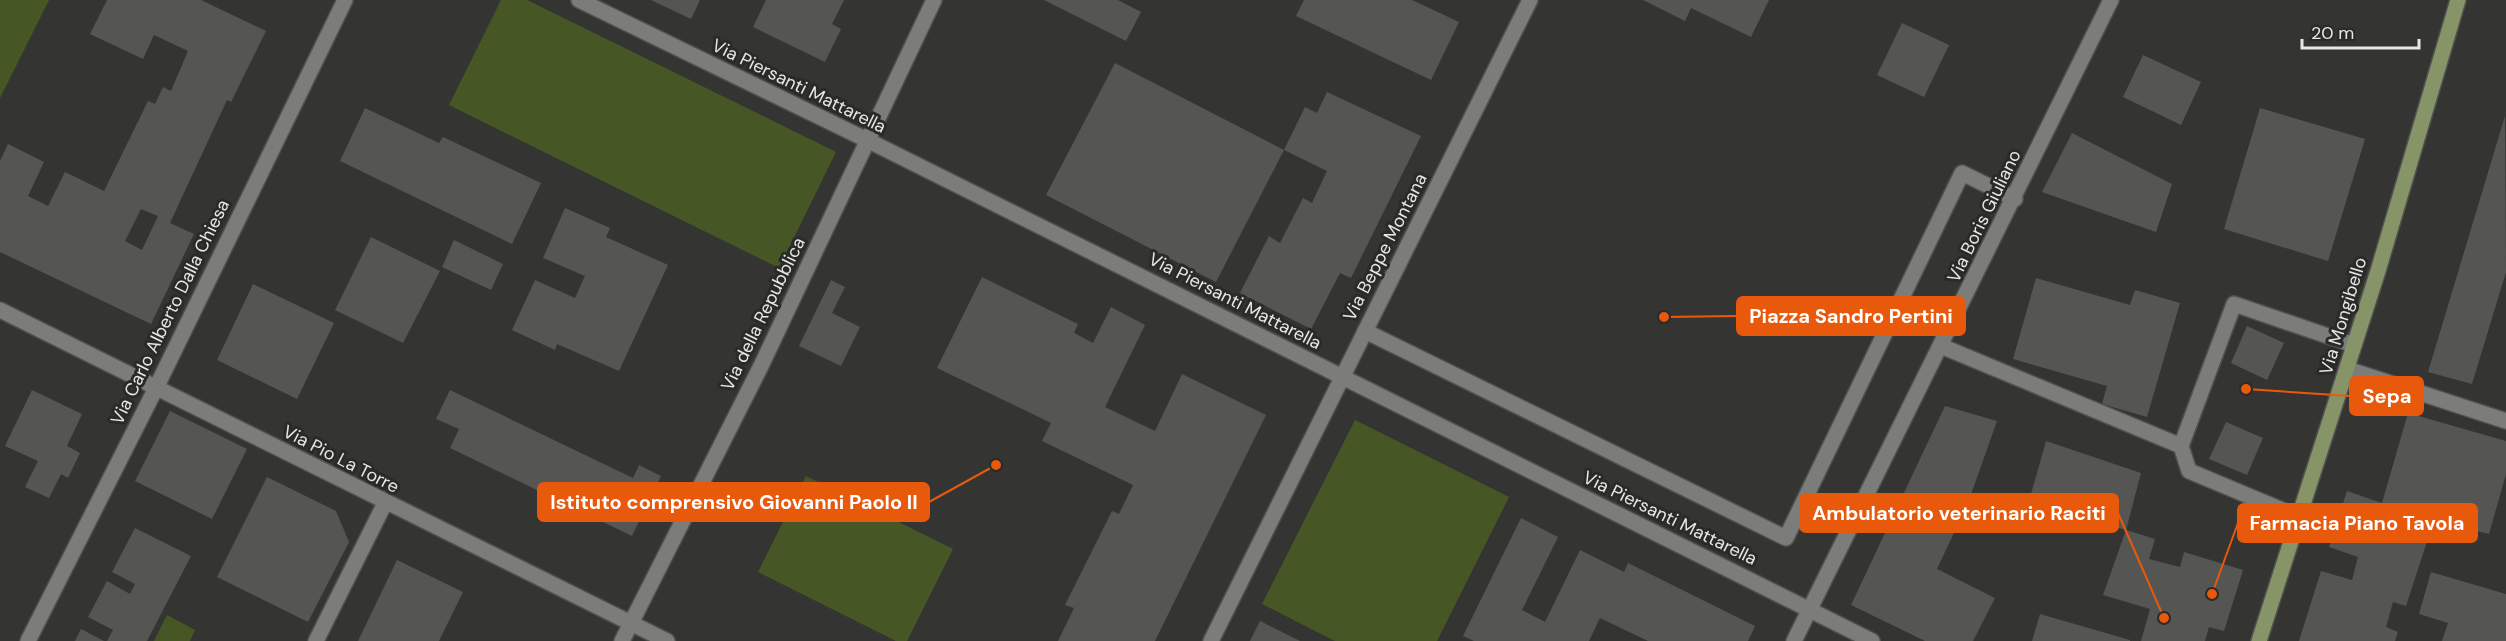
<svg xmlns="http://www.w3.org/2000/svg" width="2506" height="641" viewBox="0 0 2506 641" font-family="'DM Sans',sans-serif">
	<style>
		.green { fill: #465725 }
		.building { fill: #555653; fill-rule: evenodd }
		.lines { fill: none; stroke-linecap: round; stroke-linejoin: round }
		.street-casing { stroke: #50514f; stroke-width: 18 }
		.secondary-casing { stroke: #50514f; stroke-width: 18 }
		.street { stroke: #7c7d7a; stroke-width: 15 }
		.secondary { stroke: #869468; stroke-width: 15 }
		.labels { text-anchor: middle; stroke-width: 6; stroke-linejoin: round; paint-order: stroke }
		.street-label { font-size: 18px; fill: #e7e7e6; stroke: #2a2b28 }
		.leader { fill: none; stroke: #e8590c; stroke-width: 2 }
		.callout-dot { fill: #e8590c; stroke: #2a2b28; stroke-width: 2 }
		.callout { fill: #e8590c; stroke: #e8590c; stroke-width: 2 }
		.callout-label { font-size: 20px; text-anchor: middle; font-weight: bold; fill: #fff }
	</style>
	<rect width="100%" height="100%" fill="#343532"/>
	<g class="green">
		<path d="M0,0H49L0,98Z"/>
		<path d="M501,0H527L836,152L779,268L449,105Z"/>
		<path d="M1355,420L1509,497L1437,641H1335L1262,604Z"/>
		<path d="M806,476L953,549L907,641H896L758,572Z"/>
		<path d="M167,615L195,630L190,641H154Z"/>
	</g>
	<g class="building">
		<path d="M107,0H201L266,31L231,102L227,100L170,223L194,234L151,324L0,252V161L8,144L44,162L28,196L48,206L65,172L104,191L148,101L155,104L163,87L171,91L188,51L154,35L143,59L90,34ZM141,209L158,216L142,250L125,241Z"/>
		<path d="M651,0H700L691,19Z"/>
		<path d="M766,0H844L832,24L841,29L825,62L753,27Z"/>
		<path d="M1044,0H1118L1141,12L1126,41Z"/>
		<path d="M1304,0H1412L1459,22L1431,80L1296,16Z"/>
		<path d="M1643,0H1769L1751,37L1691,8L1685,21Z"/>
		<path d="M1902,23L1949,45L1924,97L1877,75Z"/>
		<path d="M2143,55L2201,82L2181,125L2123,97Z"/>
		<path d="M1115,63L1284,150L1216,282L1046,195Z"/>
		<path d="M1327,92L1421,136L1351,278L1340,273L1311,329L1240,293L1269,236L1280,243L1303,198L1312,203L1327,171L1284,150L1305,107L1317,113Z"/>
		<path d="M365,108L439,143L443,137L541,183L512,244L340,161Z"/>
		<path d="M2260,108L2365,139L2328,261L2224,229Z"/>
		<path d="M2505,116L2506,272L2472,384L2428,372Z"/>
		<path d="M2072,133L2172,184L2156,232L2042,192Z"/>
		<path d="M565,208L610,228L606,237L668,265L619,371L557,344L555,350L512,330L535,280L575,298L585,276L543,258Z"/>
		<path d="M371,237L440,271L403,343L335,310Z"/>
		<path d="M454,240L503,264L491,290L442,267Z"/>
		<path d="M982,277L1078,324L1074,333L1093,343L1111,307L1145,325L1105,407L1155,431L1182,374L1266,415L1155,641H1058L1074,608L1065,605L1112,511L1119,514L1133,485L1042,441L1051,423L937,368Z"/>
		<path d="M2036,278L2130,305L2135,290L2180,303L2147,417L2102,404L2107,386L2013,359Z"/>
		<path d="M831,280L845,287L832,313L860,327L841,366L799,346Z"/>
		<path d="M253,284L334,323L297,399L217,360Z"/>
		<path d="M2247,326L2284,343L2267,380L2231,363Z"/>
		<path d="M32,390L82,414L67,446L80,453L68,478L61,474L49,498L25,487L38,461L5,446Z"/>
		<path d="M450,390L633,478L639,465L661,476L632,536L450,448L459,429L436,419Z"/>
		<path d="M1945,406L1997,421L1968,503L1937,569L1995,598L1973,641H1925L1851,605Z"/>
		<path d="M170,411L247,449L212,519L135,481Z"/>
		<path d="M2408,413L2506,441V474L2489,534L2434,520L2406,606L2393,602L2386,627L2398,632L2395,641H2299L2321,571L2352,580L2358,557L2329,547L2347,491L2382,503Z"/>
		<path d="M2226,422L2263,438L2247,475L2209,459Z"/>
		<path d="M2046,441L2141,473L2126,530L2029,501Z"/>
		<path d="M267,477L336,511L349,542L308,622L217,577Z"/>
		<path d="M1521,518L1558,537L1522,610L1545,622L1580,550L1624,572L1628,563L1755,626L1748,641H1648L1600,618L1589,641H1474L1463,636Z"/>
		<path d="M135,528L191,556L147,641H107L113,630L88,617L107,581L130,594L135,584L112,572Z"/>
		<path d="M2126,530L2155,539L2149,559L2180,567L2184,552L2243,570L2224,631L2209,627L2205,641H2141L2150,609L2103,595Z"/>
		<path d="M397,560L463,592L439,641H358Z"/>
		<path d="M2431,572L2506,594V641H2442L2448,623L2419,614Z"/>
		<path d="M2040,614L2130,640V641H2032Z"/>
		<path d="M1260,621L1300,641H1250Z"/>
		<path d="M81,629L104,641H75Z"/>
	</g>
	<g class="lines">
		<defs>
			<g id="street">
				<path d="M579,0L867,140L1872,641"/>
				<path d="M0,310L667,641"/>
				<path d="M1365,331L1786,538L1962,173L2015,199"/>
				<path d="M1941,346L2181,446L2189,471L2299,517"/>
				<path d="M2347,369L2506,421"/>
				<path d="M2181,446L2234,304L2354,345"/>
				<path d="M28,641L156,388L345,0"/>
				<path d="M316,641L385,503"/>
				<path d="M622,641L761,366L934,0"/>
				<path d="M1211,641L1530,0"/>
				<path d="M1794,641L2111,0"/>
			</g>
			<path id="secondary" d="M2259,641L2378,271L2458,0"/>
		</defs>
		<use href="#street" class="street-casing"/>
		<use href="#secondary" class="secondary-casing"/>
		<use href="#street" class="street"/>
		<use href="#secondary" class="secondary"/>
	</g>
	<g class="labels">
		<g class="street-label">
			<text transform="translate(799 86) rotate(26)" y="6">Via Piersanti Mattarella</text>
			<text transform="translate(1984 216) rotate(-64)" y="6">Via Boris Giuliano</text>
			<text transform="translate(1385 247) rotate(-63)" y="6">Via Beppe Montana</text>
			<text transform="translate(1235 301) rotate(27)" y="6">Via Piersanti Mattarella</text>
			<text transform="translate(170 312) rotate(-64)" y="6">Via Carlo Alberto Dalla Chiesa</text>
			<text transform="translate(763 314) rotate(-64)" y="6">Via della Repubblica</text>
			<text transform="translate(2343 316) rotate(-73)" y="6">Via Mongibello</text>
			<text transform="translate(341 459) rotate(27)" y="6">Via Pio La Torre</text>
			<text transform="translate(1670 518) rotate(26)" y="6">Via Piersanti Mattarella</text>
		</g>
	</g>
	<path class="leader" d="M1664 317L1737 316M2246 389L2350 396M996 465L929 502M2164 618L2118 513M2212 594L2238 523"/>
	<g class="callout-dot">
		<circle cx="1664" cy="317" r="6"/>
		<circle cx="2246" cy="389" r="6"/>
		<circle cx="996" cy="465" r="6"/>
		<circle cx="2164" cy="618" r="6"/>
		<circle cx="2212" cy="594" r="6"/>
	</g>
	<g class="callout">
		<rect x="1737" y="297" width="228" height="38" rx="6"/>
		<rect x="2350" y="377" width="73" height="38" rx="6"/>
		<rect x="538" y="483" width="391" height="38" rx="6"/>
		<rect x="1800" y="494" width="318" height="38" rx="6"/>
		<rect x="2238" y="504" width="239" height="38" rx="6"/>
	</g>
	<g class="callout-label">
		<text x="1851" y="323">Piazza Sandro Pertini</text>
		<text x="2387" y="403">Sepa</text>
		<text x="734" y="509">Istituto comprensivo Giovanni Paolo II</text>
		<text x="1959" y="520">Ambulatorio veterinario Raciti</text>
		<text x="2357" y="530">Farmacia Piano Tavola</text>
	</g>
	<path d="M2302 39v9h117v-9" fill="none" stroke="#e7e7e6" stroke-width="3"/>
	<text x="2311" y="39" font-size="18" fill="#e7e7e6" stroke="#2a2b28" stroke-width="4.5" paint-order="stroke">20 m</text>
</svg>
